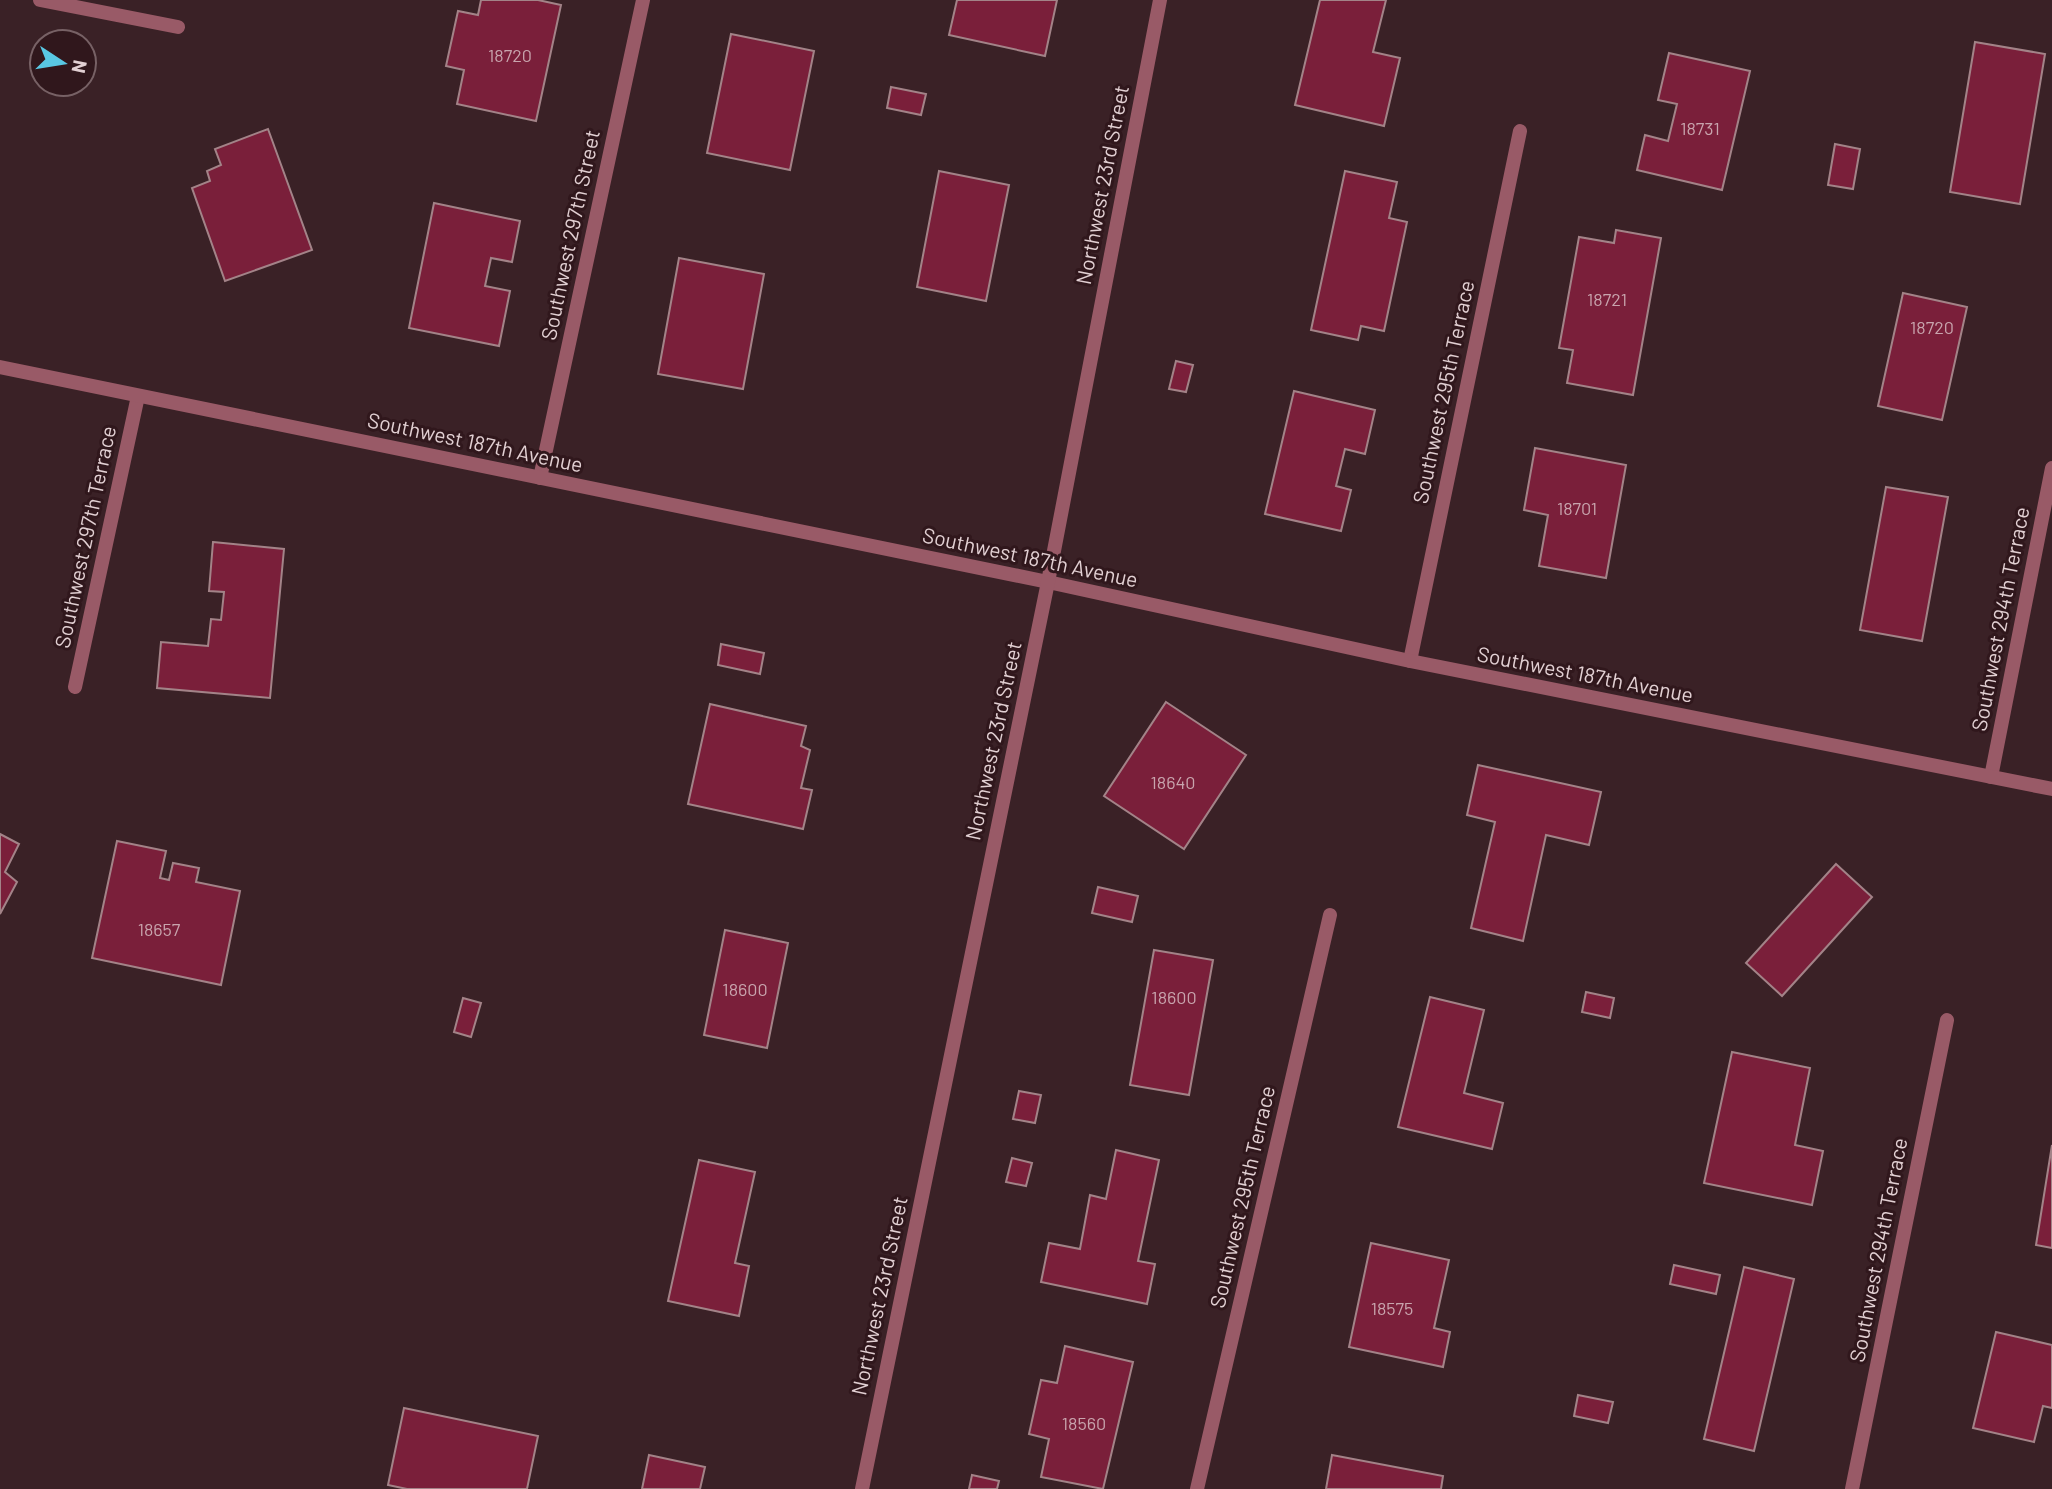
<svg xmlns="http://www.w3.org/2000/svg" width="2052" height="1489" viewBox="0 0 2052 1489" font-family="Barlow,sans-serif">
	<style>
		.building { fill: #7a1f3a; stroke: #a38388; stroke-width: 2 }
		.lines { fill: none; stroke-linecap: round; stroke-linejoin: round }
		.minor { stroke: #995a67; stroke-width: 14 }
		.tertiary { stroke: #995a67; stroke-width: 14 }
		.labels { text-anchor: middle; stroke-width: 6; stroke-linejoin: round; paint-order: stroke }
		.number-label { font-size: 18px; fill: #c8a4ad }
		.street-label { font-size: 21px; fill: #e2d0d3; stroke: #30171c }
	</style>
	<rect width="100%" height="100%" fill="#3a2126"/>
	<g class="building">
		<path d="M481,0H538L561,5L536,121L457,104L464,70L446,66L458,11L478,15Z"/>
		<path d="M957,0H1057L1045,56L949,35Z"/>
		<path d="M1320,0H1386L1373,52L1400,58L1384,126L1295,105Z"/>
		<path d="M731,34L814,51L790,170L707,153Z"/>
		<path d="M1975,42L2045,54L2020,204L1950,192Z"/>
		<path d="M1669,53L1750,71L1722,190L1637,170L1645,135L1668,141L1677,104L1658,100Z"/>
		<path d="M891,87L926,94L921,115L887,108Z"/>
		<path d="M268,129L312,250L225,281L192,188L210,181L207,171L221,165L215,149Z"/>
		<path d="M1835,144L1860,149L1853,189L1828,185Z"/>
		<path d="M939,171L1009,185L986,301L917,287Z"/>
		<path d="M1345,171L1397,182L1389,218L1407,222L1384,331L1361,326L1358,340L1311,330Z"/>
		<path d="M434,203L520,221L512,262L491,258L485,286L510,291L499,346L409,328Z"/>
		<path d="M1616,230L1661,238L1633,395L1567,383L1573,350L1559,348L1579,237L1614,243Z"/>
		<path d="M679,258L764,274L743,389L658,374Z"/>
		<path d="M1903,293L1967,307L1942,420L1878,406Z"/>
		<path d="M1176,361L1193,365L1186,392L1169,389Z"/>
		<path d="M1294,391L1375,410L1365,454L1345,449L1336,486L1351,490L1341,531L1265,514Z"/>
		<path d="M1535,448L1626,465L1606,578L1539,566L1548,515L1524,510Z"/>
		<path d="M1886,487L1948,497L1922,641L1860,630Z"/>
		<path d="M213,542L284,549L270,698L157,688L161,642L208,646L211,619L221,620L224,592L209,591Z"/>
		<path d="M721,644L764,653L760,674L718,665Z"/>
		<path d="M1166,702L1246,755L1184,849L1104,796Z"/>
		<path d="M710,704L806,726L801,746L810,750L801,788L812,790L803,829L688,804Z"/>
		<path d="M1478,765L1601,792L1589,845L1546,835L1523,941L1471,928L1495,822L1467,815Z"/>
		<path d="M0,834L19,844L5,872L17,882L0,914Z"/>
		<path d="M117,841L166,851L160,878L169,880L173,863L199,868L196,882L240,891L221,985L92,958Z"/>
		<path d="M1836,864L1872,897L1782,996L1746,963Z"/>
		<path d="M1098,887L1138,896L1132,922L1092,913Z"/>
		<path d="M725,930L788,943L767,1048L704,1035Z"/>
		<path d="M1154,950L1213,960L1189,1095L1130,1085Z"/>
		<path d="M1586,992L1614,998L1610,1018L1582,1012Z"/>
		<path d="M1430,997L1484,1010L1464,1093L1503,1103L1492,1149L1398,1127Z"/>
		<path d="M463,998L481,1003L471,1037L454,1032Z"/>
		<path d="M1732,1052L1810,1068L1795,1145L1823,1151L1812,1205L1704,1183Z"/>
		<path d="M1019,1091L1041,1095L1035,1123L1013,1119Z"/>
		<path d="M2052,1145V1248L2036,1245Z"/>
		<path d="M1116,1150L1159,1160L1138,1261L1155,1264L1147,1304L1041,1282L1049,1243L1080,1249L1090,1195L1106,1199Z"/>
		<path d="M1012,1158L1032,1163L1026,1186L1006,1182Z"/>
		<path d="M699,1160L755,1172L735,1263L749,1266L739,1316L668,1301Z"/>
		<path d="M1371,1243L1449,1260L1434,1328L1450,1332L1443,1367L1349,1347Z"/>
		<path d="M1674,1265L1720,1275L1716,1294L1670,1284Z"/>
		<path d="M1744,1267L1794,1279L1754,1451L1704,1439Z"/>
		<path d="M1996,1332L2052,1345V1408L2043,1406L2034,1442L1973,1428Z"/>
		<path d="M1065,1346L1133,1362L1103,1489L1041,1477L1049,1439L1029,1434L1041,1380L1057,1383Z"/>
		<path d="M1578,1395L1613,1402L1608,1423L1574,1416Z"/>
		<path d="M404,1408L538,1436L527,1489H407L388,1485Z"/>
		<path d="M649,1455L705,1467L700,1489H642Z"/>
		<path d="M1332,1455L1443,1476L1441,1489H1326Z"/>
		<path d="M972,1475L999,1481L997,1489H969Z"/>
	</g>
	<g class="lines">
		<g class="minor">
			<path d="M40,0L178,27"/>
			<path d="M540,478L643,0"/>
			<path d="M1410,661L1520,131"/>
			<path d="M75,687L138,396"/>
			<path d="M1991,777L2052,468"/>
			<path d="M1197,1489L1330,915"/>
			<path d="M1852,1489L1947,1020"/>
		</g>
		<g class="tertiary">
			<path d="M0,367L1048,582L1410,661L2052,789"/>
			<path d="M862,1489L1048,582L1160,0"/>
		</g>
	</g>
	<g class="labels">
		<g class="number-label">
			<text x="510" y="62">18720</text>
			<text x="1700" y="135">18731</text>
			<text x="1607" y="306">18721</text>
			<text x="1932" y="334">18720</text>
			<text x="1577" y="515">18701</text>
			<text x="1173" y="789">18640</text>
			<text x="159" y="936">18657</text>
			<text x="745" y="996">18600</text>
			<text x="1174" y="1004">18600</text>
			<text x="1392" y="1315">18575</text>
			<text x="1084" y="1430">18560</text>
		</g>
		<g class="street-label">
			<text transform="translate(1103 185) rotate(-79)" y="7">Northwest 23rd Street</text>
			<text transform="translate(571 235) rotate(-78)" y="7">Southwest 297th Street</text>
			<text transform="translate(1444 392) rotate(-78)" y="7">Southwest 295th Terrace</text>
			<text transform="translate(475 443) rotate(12)" y="7">Southwest 187th Avenue</text>
			<text transform="translate(86 537) rotate(-78)" y="7">Southwest 297th Terrace</text>
			<text transform="translate(1030 558) rotate(12)" y="7">Southwest 187th Avenue</text>
			<text transform="translate(2001 619) rotate(-79)" y="7">Southwest 294th Terrace</text>
			<text transform="translate(1585 675) rotate(11)" y="7">Southwest 187th Avenue</text>
			<text transform="translate(994 741) rotate(-78)" y="7">Northwest 23rd Street</text>
			<text transform="translate(1243 1197) rotate(-77)" y="7">Southwest 295th Terrace</text>
			<text transform="translate(1879 1250) rotate(-79)" y="7">Southwest 294th Terrace</text>
			<text transform="translate(880 1296) rotate(-78)" y="7">Northwest 23rd Street</text>
		</g>
	</g>
	<g transform="translate(63 63) rotate(102)"><circle r="33" fill="#30171c" stroke="#776165" stroke-width="2"/>
	<path d="M0-5L12 26L0 18L-12 26Z" fill="#59c8e4"/>
	<text y="-10" font-size="19" font-weight="bold" text-anchor="middle" fill="#e2d0d3">N</text>
	</g>
</svg>
